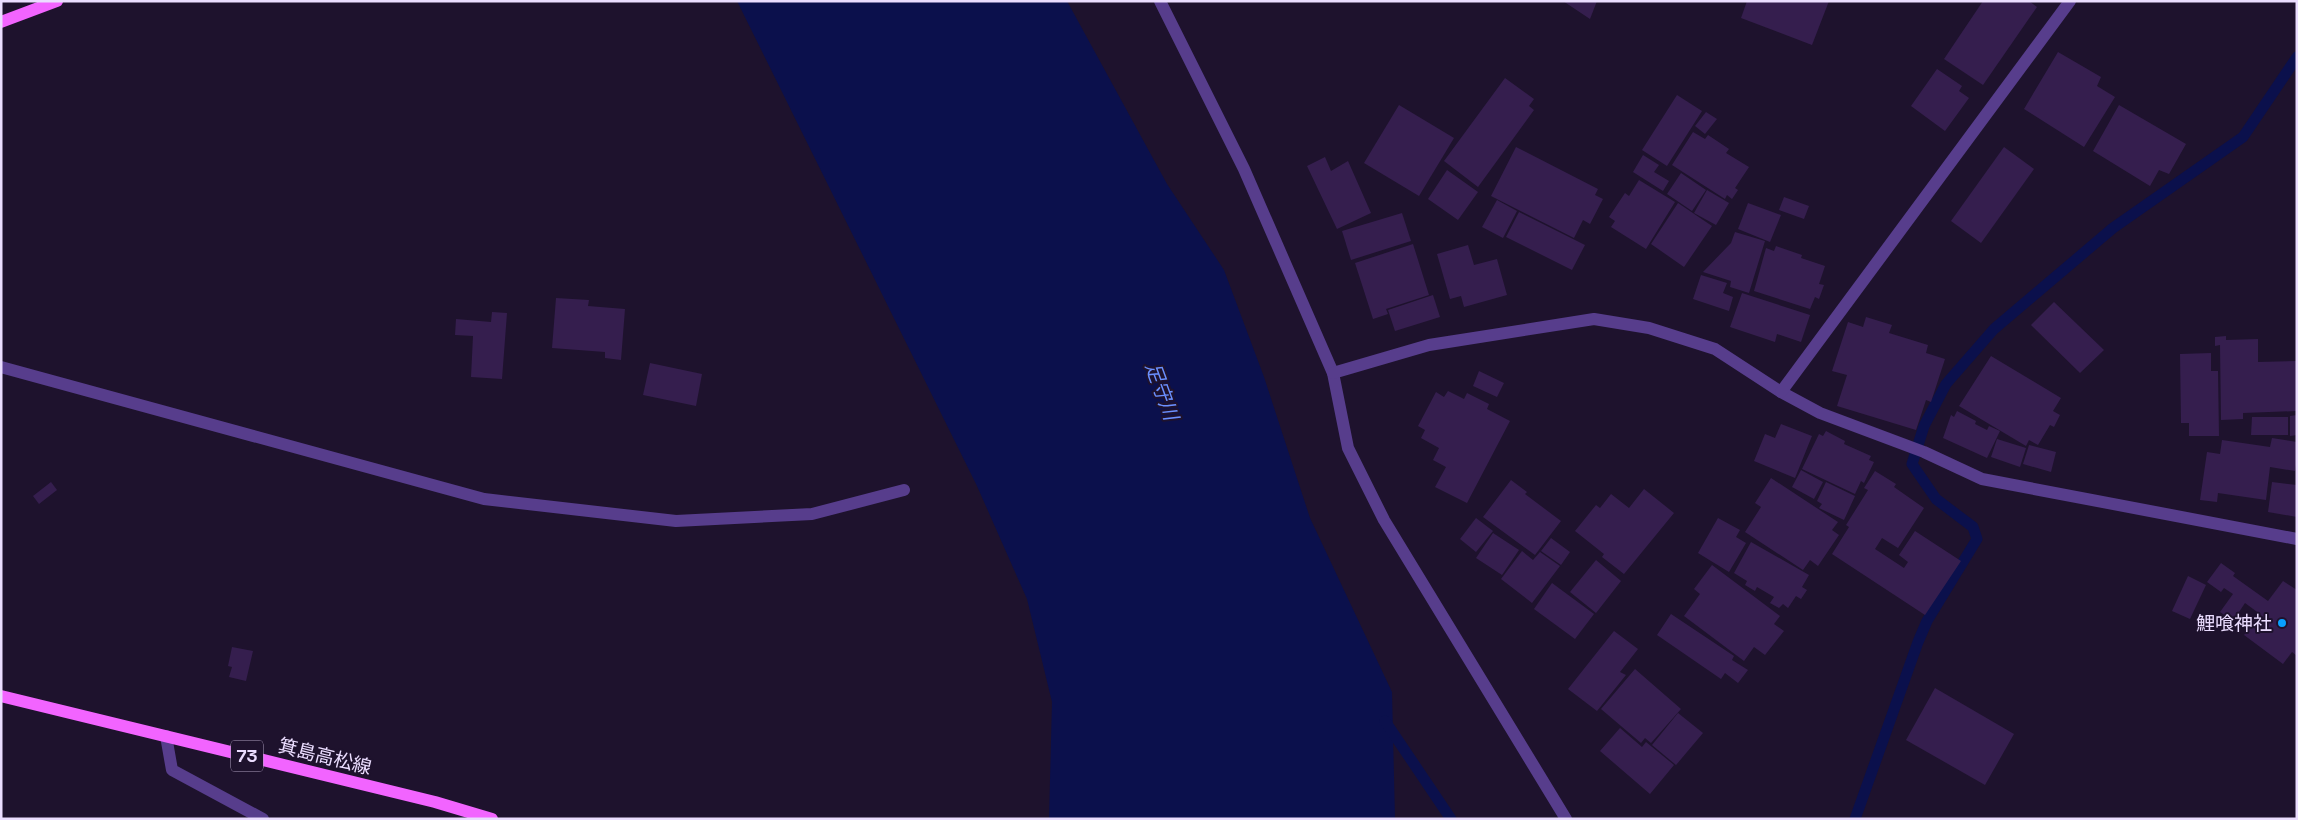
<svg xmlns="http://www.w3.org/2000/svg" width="2298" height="820" viewBox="0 0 2298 820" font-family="'Space Grotesk','Noto Sans JP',sans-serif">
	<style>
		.water { fill: #0b104c }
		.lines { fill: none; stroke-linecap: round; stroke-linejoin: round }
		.stream { stroke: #0b104c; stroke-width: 11 }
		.building { fill: #351e4e }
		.minor { stroke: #573d8c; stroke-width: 12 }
		.primary { stroke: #f264ff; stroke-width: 12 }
		.poi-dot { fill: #09a0ff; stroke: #1e122d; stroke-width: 2 }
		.labels { text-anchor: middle; stroke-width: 4; stroke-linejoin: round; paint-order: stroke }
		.shield { fill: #1e122d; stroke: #aea0c0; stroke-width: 1 }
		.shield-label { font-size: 18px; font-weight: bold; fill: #ebddff }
		.poi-label { font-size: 19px; fill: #ebddff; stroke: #1e122d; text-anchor: end }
		.street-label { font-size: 19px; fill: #ebddff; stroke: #1e122d }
		.water-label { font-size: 20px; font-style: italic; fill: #6b90ff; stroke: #1e122d }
	</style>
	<rect width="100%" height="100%" fill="#1e122d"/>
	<path class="water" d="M737,1H1067L1167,184L1224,270L1264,377L1310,518L1392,692L1395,819H1049L1052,702L1027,599L977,486Z"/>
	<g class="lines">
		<g class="stream">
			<path d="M1385,721L1451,819"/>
			<path d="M1855,819L1918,642L1927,621L1977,539L1973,527L1936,499L1912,464L1924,426L1946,384L1994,329L2113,228L2243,137L2297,57"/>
		</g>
	</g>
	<g class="building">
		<path d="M1563,1H1597L1590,19Z"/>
		<path d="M1747,1H1829L1812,45L1741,18Z"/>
		<path d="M1983,1H2029L2037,7L1983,85L1944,59Z"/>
		<path d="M2058,52L2101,77L2097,86L2115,97L2084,147L2024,109Z"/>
		<path d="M1937,69L1962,86L1959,91L1969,98L1945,131L1911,106Z"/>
		<path d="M1505,78L1534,99L1529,106L1534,110L1478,187L1444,161Z"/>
		<path d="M1677,95L1702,111L1667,166L1642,150Z"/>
		<path d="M1399,105L1454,138L1419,196L1364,163Z"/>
		<path d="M2119,105L2186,144L2169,174L2159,170L2150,186L2093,151Z"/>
		<path d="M1706,112L1717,119L1705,134L1695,126Z"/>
		<path d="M1693,132L1705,139L1708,135L1729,149L1726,153L1749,167L1735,188L1738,190L1732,199L1727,195L1725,199L1672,165Z"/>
		<path d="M1516,147L1598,189L1595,195L1603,199L1590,224L1583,220L1574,238L1491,196Z"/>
		<path d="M2004,147L2034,169L1981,243L1951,221Z"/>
		<path d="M1643,155L1659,165L1654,172L1669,181L1663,191L1633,172Z"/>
		<path d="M1325,157L1331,171L1348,161L1371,213L1337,229L1307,166Z"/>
		<path d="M1447,170L1478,192L1458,220L1428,199Z"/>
		<path d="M1681,173L1706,190L1692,211L1667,194Z"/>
		<path d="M1639,180L1675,202L1646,249L1611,227L1615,221L1609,217L1625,193L1629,196Z"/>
		<path d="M1707,190L1729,203L1716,225L1694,213Z"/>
		<path d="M1784,197L1809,206L1804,219L1779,210Z"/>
		<path d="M1497,200L1517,211L1503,238L1482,227Z"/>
		<path d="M1678,203L1712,226L1684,267L1651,244Z"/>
		<path d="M1748,203L1781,215L1770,242L1738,229Z"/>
		<path d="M1519,212L1585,245L1572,270L1506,237Z"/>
		<path d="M1402,213L1411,241L1351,260L1342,231Z"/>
		<path d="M1735,232L1765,241L1749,293L1730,287L1731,281L1703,272L1731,243Z"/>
		<path d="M1413,244L1429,295L1386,309L1388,314L1373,319L1355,263Z"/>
		<path d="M1468,245L1474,265L1497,259L1507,295L1464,307L1461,296L1450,299L1437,254Z"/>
		<path d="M1776,246L1802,255L1801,258L1825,266L1819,284L1824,285L1819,299L1815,297L1810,309L1754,291L1766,248L1774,251Z"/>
		<path d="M1701,275L1727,283L1723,293L1733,297L1729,311L1693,299Z"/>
		<path d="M1742,293L1810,315L1801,342L1777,334L1775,342L1730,327Z"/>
		<path d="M1433,295L1440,317L1395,331L1388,310Z"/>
		<path d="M556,298L589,300L588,306L625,309L621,360L605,358V352L552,348Z"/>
		<path d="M2054,302L2104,350L2080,373L2031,325Z"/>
		<path d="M492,312L507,313L502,379L471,377L473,336L455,335L456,319L491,322Z"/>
		<path d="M1866,317L1892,325L1889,333L1928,345L1926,353L1945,359L1931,402L1926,400L1916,430L1837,406L1847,375L1832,371L1848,322L1863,327Z"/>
		<path d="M2226,336V340L2258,339V362L2297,361V411L2243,413V419L2221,420L2220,345L2215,346V337Z"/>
		<path d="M2211,353V371H2218L2219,436H2189V423H2181L2180,354Z"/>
		<path d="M1991,356L2061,398L2053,411L2060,415L2054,427L2050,425L2038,445L2029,440L2026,446L1959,406Z"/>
		<path d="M650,363L702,374L696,406L643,395Z"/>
		<path d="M1479,371L1504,383L1497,397L1473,386Z"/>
		<path d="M1448,391L1464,399L1467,393L1489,404L1487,409L1510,421L1467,503L1435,487L1446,467L1433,460L1439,448L1421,438L1425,430L1418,426L1436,392L1444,397Z"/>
		<path d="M1957,411L1976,421L1975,424L1987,430L1989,426L2000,431L1987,458L1943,438L1951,415L1954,417Z"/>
		<path d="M2297,415V435L2290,436V416Z"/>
		<path d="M2252,417H2288V435H2251Z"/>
		<path d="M1781,424L1812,436L1795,478L1754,461L1765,434L1775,438Z"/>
		<path d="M1826,431L1845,441L1844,444L1871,456L1869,460L1874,462L1864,483L1861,481L1855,494L1802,469L1819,434L1823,436Z"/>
		<path d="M2272,438L2297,442V459L2295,471L2270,467L2266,500L2218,493L2217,502L2200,500L2207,452L2220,454L2222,440L2270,447Z"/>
		<path d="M1997,439L2026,448L2020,467L1991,457Z"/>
		<path d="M2029,445L2056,452L2051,472L2023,464Z"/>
		<path d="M1801,470L1823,482L1814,499L1792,487Z"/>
		<path d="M1875,471L1896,484L1894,487L1924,508L1898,548L1882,538L1875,549L1904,568L1908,562L1899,555L1915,531L1961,561L1925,615L1832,554L1849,527L1846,525L1868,490L1864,488Z"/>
		<path d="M1771,478L1838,522L1832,530L1839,535L1818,566L1810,560L1803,570L1745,532L1761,507L1755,503Z"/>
		<path d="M1511,480L1527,492L1525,494L1561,521L1535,555L1483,517Z"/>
		<path d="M51,482L57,490L39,504L33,496Z"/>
		<path d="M1826,482L1855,496L1844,520L1819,508L1822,504L1817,501Z"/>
		<path d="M2272,482L2297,485V517L2268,512Z"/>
		<path d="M1644,489L1674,513L1624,574L1602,557L1604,554L1575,531L1596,505L1600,508L1611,494L1629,508Z"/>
		<path d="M1476,518L1493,531L1476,552L1460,539Z"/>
		<path d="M1718,518L1740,530L1736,537L1746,543L1729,572L1698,553Z"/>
		<path d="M1493,533L1519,550L1502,575L1476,558Z"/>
		<path d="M1551,538L1570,552L1561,565L1541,551Z"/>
		<path d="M1751,542L1809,575L1802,587L1807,590L1801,599L1796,596L1788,608L1783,604L1779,608L1770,603L1774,597L1757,587L1755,591L1745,585L1747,581L1734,573Z"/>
		<path d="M1522,551L1533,560L1540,552L1560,566L1532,603L1501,579Z"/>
		<path d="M1596,560L1621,581L1596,613L1570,592Z"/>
		<path d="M2221,563L2235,573L2233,576L2268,601L2283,581L2297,590V656L2292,652L2283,664L2244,635L2260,614L2245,603L2233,621L2220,612L2233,594L2224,588L2221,592L2207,582Z"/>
		<path d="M1712,565L1780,616L1774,624L1784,631L1765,655L1754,647L1744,661L1684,616L1700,594L1694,589Z"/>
		<path d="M2188,576L2206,585L2190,619L2172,611Z"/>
		<path d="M1552,583L1594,614L1575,639L1534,609Z"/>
		<path d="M1671,614L1734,656L1732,660L1748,670L1738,683L1725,673L1721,679L1657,635Z"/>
		<path d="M1614,631L1638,649L1620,672L1626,675L1597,711L1568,689Z"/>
		<path d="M232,647L253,651L246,681L229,677L232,667L228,666Z"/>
		<path d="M1635,669L1681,709L1651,743L1645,738L1641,743L1601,709Z"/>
		<path d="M1935,688L2014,734L1985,785L1906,740Z"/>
		<path d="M1678,713L1703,733L1676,765L1652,745Z"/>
		<path d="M1620,728L1642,747L1646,742L1674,765L1650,794L1600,751Z"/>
	</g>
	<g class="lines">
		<g class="minor">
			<path d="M1160,1L1244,169L1333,373L1348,448L1384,520L1566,819"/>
			<path d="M1,367L484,499L676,521L812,514L904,490"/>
			<path d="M1333,373L1429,345L1594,319L1649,328L1715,349L1781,392L1820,413L1924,452L1982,479L2297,539"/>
			<path d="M1781,392L2070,1"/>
			<path d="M166,736L172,770L263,819"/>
		</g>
		<g class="primary">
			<path d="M1,22L57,1"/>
			<path d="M1,696L435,802L492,819"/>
		</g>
	</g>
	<circle class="poi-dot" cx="2282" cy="623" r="5"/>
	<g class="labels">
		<rect class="shield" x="231" y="740.5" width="32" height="31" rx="4"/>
		<g class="shield-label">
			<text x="247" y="762">73</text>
		</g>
		<g class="poi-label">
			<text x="2272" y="630">鯉喰神社</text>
		</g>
		<g class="street-label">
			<text transform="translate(325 756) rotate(14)" y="7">箕島高松線</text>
		</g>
		<g class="water-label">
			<text transform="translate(1162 391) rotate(70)" y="7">足守川</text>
		</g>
	</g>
	<rect width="2298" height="820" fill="none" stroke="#ebddff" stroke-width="5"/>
</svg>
